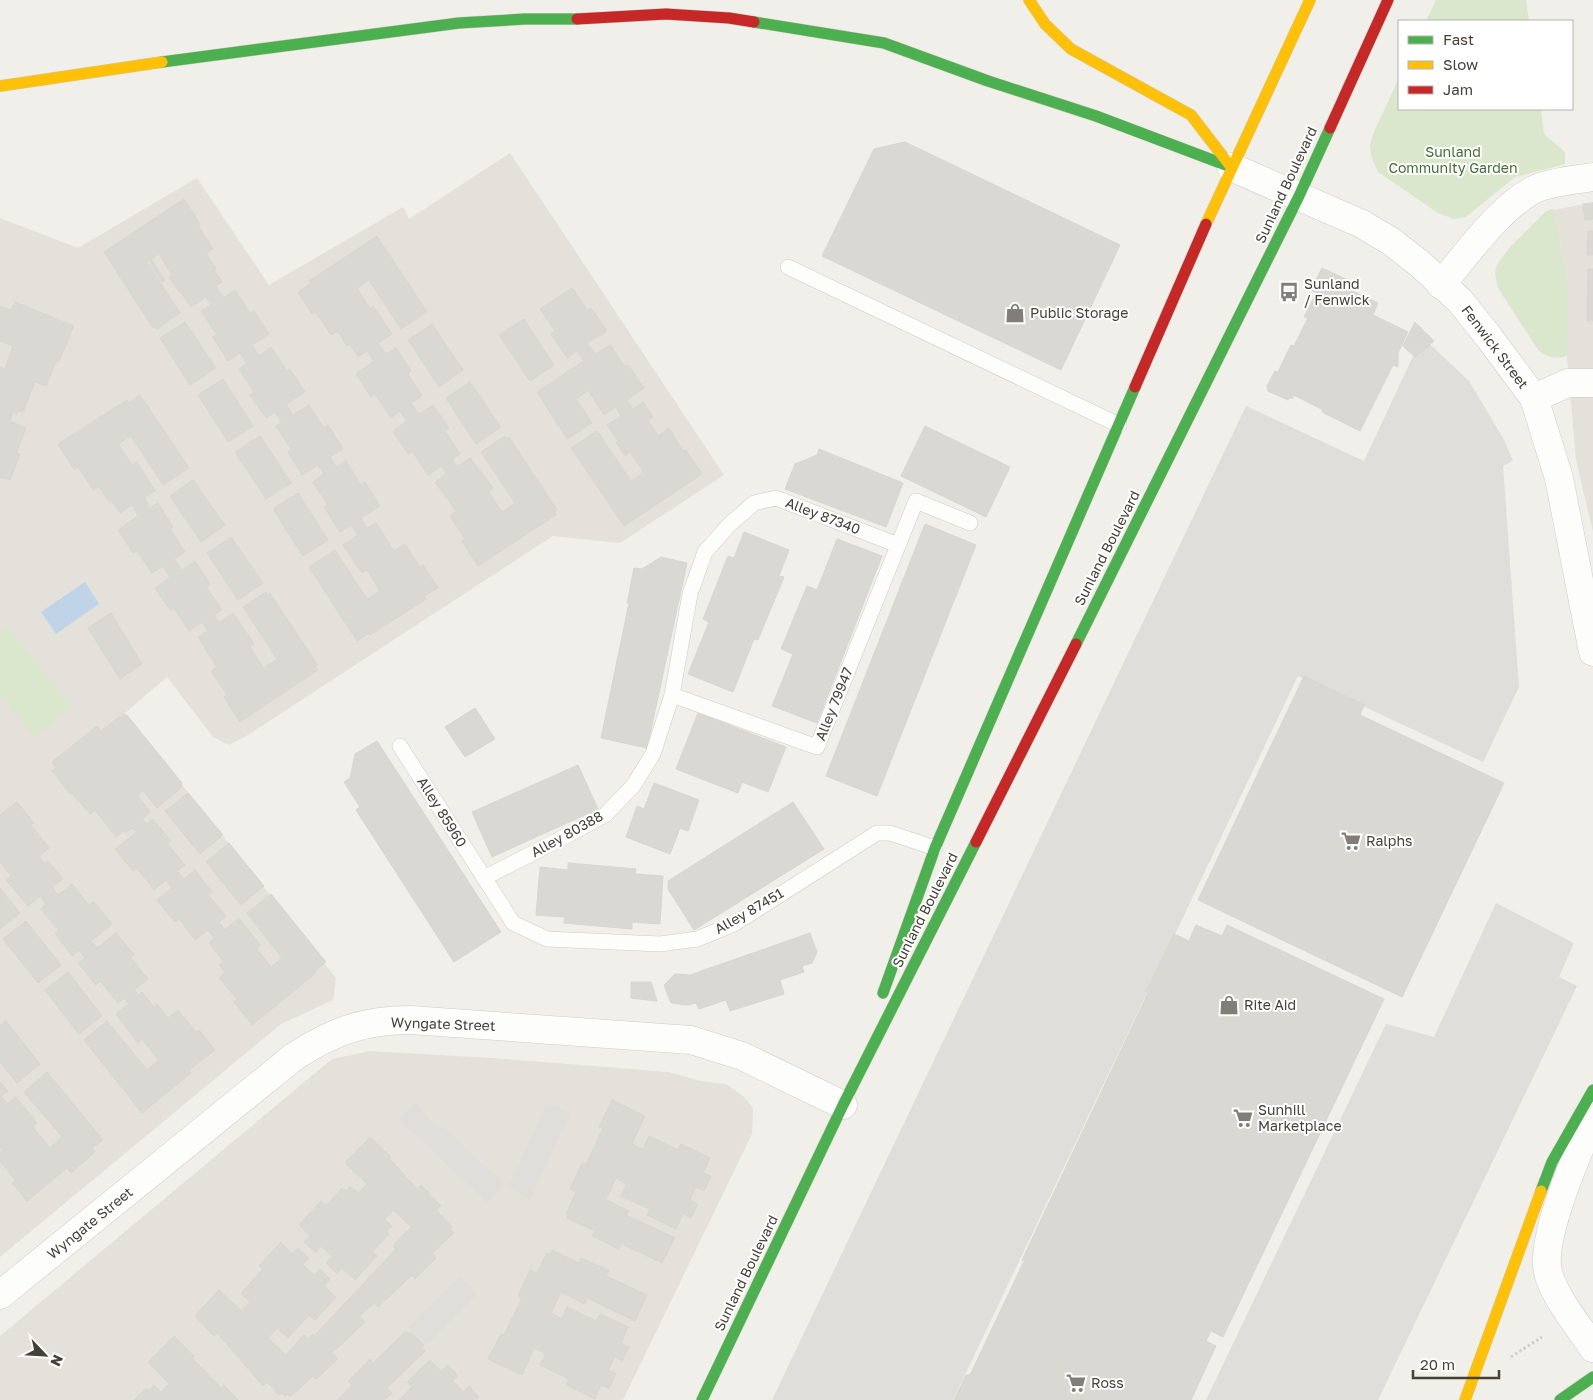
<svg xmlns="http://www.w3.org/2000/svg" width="1593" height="1400" viewBox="0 0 1593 1400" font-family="'Golos Text',sans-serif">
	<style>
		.residential { fill: #e3e1d9 }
		.green { fill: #dbe7cd }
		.parking { fill: #dfdeda }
		.water { fill: #c0d4e8 }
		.building { fill: #d9d8d3; stroke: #d8d6d0 }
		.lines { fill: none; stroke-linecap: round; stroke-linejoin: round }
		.lane-casing { stroke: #ceccc8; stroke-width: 16 }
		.street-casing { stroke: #ceccc8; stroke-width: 29 }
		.fast-casing { stroke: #d0cbba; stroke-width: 12 }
		.slow-casing { stroke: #d0cbba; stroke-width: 12 }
		.jam-casing { stroke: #d0cbba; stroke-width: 12 }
		.path { stroke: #d0cfcb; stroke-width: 3; stroke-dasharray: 2.5 2.5; stroke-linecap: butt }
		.lane { stroke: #fdfdfc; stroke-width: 15 }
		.street { stroke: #fdfdfc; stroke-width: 28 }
		.fast { stroke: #4caf50; stroke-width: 11 }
		.slow { stroke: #ffc107; stroke-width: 11 }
		.jam { stroke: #c62828; stroke-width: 11 }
		.labels { text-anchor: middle; stroke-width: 4; stroke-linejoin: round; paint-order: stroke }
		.park-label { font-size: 14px; fill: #426f32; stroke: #fff }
		.street-label { font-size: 14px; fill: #444137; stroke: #fff }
		.poi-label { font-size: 14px; fill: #444137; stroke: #fff; text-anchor: start }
	</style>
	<rect width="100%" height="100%" fill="#f0efea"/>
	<g class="residential">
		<path d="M510,153L724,475L620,543L553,536L248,735L229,745L213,737L167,677L125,713L336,978L333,1000L281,1024L0,1257V218L78,248L197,178L269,285L403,207L409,219Z"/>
		<path d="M1593,202V532L1576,460L1567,356V280L1555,210Z"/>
		<path d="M370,1051L491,1058L668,1072L701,1081L726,1084L743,1096L753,1108L752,1134L623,1400H0V1336L332,1059Z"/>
	</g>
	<g class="green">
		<path d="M1436,0H1526L1529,21H1426Z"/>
		<path d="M1399,78V109H1541L1544,134L1565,152V164L1515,177L1466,217L1454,219L1438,213L1378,172L1372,159L1370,146L1373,134Z"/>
		<path d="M1551,209L1555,210L1567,280V356C1555,359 1548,358 1538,350L1498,288L1495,274L1496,267L1500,260L1510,247L1545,212Z"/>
		<path d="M7,626L72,706L34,737L0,694V632Z"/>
	</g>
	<g class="parking">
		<path d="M1422,337L1469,381L1504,440L1513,461L1503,466L1519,687L1483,762L1298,676L953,1400H772L1246,406L1364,461Z"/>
		<path d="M1496,903L1574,943L1559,977L1577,986L1378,1400H1206L1386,1024L1434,1037Z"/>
		<path d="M416,1103L437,1128H445L504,1184L487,1203L399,1119Z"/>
		<path d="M547,1103L570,1113L530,1200L508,1187Z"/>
		<path d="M460,1277L477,1294L427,1344L409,1327Z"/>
	</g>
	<path class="water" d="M85,582L99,604L56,634L41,612Z"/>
	<g class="building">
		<path d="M905,142L1120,245L1061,370L822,256L874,149Z"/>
		<path d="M184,199L200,224L198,225L213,249L206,253L216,268L214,270L222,282L216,286L223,298L235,290L250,313L254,311L269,334L252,345L259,356L271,347L287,371L290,369L305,392L286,404L293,415L309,405L324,428L328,425L343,449L330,457L336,467L346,461L361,485L365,482L380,506L361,518L367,528L376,523L394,551L405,544L420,567L423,565L438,588L424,596L426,599L370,635L369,633L357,641L309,567L335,550L367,599L380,591L367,570L362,573L343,545L358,535L351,525L340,532L324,507L328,505L313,482L324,474L318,465L302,475L288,452L291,449L276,426L282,422L275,412L266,418L250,395L254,392L239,369L247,364L240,353L228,361L213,337L217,335L201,311L211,305L206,297L191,307L180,291L179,292L169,277L172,275L159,254L151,259L165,280L162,282L149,261L147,262L180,313L157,329L155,327L153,328L104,252Z"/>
		<path d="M1593,203V219L1585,220L1583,204Z"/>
		<path d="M1588,231H1593V255H1587Z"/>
		<path d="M377,236L427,312L401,329L369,280L357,288L370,309L373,306L392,334L378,343L386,354L396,348L411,371L408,374L422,396L411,403L419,414L433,405L449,428L445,431L460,454L452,459L457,467L470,458L493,488L488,491L502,512L515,503L481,452L505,436L507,439L509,437L557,510L554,512L556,515L478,566L462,541L465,539L450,516L456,511L435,482L446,474L441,466L428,475L413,452L408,454L393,431L407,421L400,411L391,418L375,394L371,397L356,374L374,361L367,351L358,357L350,344L347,346L338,331L331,335L316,312L312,314L298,292L311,283L309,281Z"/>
		<path d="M1322,268L1346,279L1345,283L1348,284L1346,288L1378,303L1373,315L1408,332L1398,353V367L1393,365L1360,431L1322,412L1323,410L1294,395L1292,399L1290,397L1288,400L1268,391L1267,386L1275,371L1278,372L1291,345L1294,346L1308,318L1304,317L1316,293L1311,290Z"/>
		<path d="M1588,269H1593V321H1587Z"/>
		<path d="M572,288L587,310L591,308L607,331L587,343L595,354L610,345L625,367L628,365L644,388L627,400L633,409L643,402L653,417L648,420L658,436L669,428L683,451L686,450L702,474L624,526L571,448L597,431L631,481L644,473L630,452L625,456L616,442L618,441L607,425L621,416L616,407L604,415L588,390L576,399L592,423L567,439L537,392L584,361L577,351L567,358L551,334L555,331L540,309Z"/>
		<path d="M15,302L74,326L59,361H56L46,386L35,382L23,412L18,411L17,414L13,412L10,421L26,428L16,453L20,454L10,480L0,477V367L5,369L13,346L0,341V306L11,310Z"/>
		<path d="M524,319L554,365L530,381L499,335Z"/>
		<path d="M185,322L216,368L190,385L160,338Z"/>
		<path d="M1415,322L1434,341L1415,357L1403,346Z"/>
		<path d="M432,324L463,370L439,387L408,340Z"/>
		<path d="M223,379L253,426L228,442L198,395Z"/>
		<path d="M470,382L501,427L476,444L446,398Z"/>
		<path d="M140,395L189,468L163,485L131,436L118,444L132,465L137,462L155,491L144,498L150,508L158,503L173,527L170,529L185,552L174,559L182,570L195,561L210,584L206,587L222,610L214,615L219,623L233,613L254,644L250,647L264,668L277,659L243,607L266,592L268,595L270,593L318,665L315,667L318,670L240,722L224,697L227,695L211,671L217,667L198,637L208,631L202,622L189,631L174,608L170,610L155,588L170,577L163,566L152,573L137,551L133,553L118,530L138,516L132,505L120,513L111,500L109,502L99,487L93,490L78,467L74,469L58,444L127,400L129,403Z"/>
		<path d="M925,426L1010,467L986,517L901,476Z"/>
		<path d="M260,436L291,483L266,499L235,452Z"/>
		<path d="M819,449L903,483L886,527L785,489L795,464L817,455Z"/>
		<path d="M193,480L225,525L201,542L170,496Z"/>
		<path d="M298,493L328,540L303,556L273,509Z"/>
		<path d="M925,524L976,545L877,796L826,776Z"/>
		<path d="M744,532L789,550L779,576L784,577L758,640L754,639L733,692L688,674L709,622L703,619L728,556L734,558Z"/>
		<path d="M231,537L263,583L238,600L207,553Z"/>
		<path d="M837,539L882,556L817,723L772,706L793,654L781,649L807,586L817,590Z"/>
		<path d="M661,557L687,563L647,748L601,738L629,603H627L634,568L642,569Z"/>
		<path d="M111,613L142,664L120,679L88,628Z"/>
		<path d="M1304,676L1364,705L1360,715L1504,783L1402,997L1198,900Z"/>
		<path d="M475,708L495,739L465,757L445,727Z"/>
		<path d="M698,713L786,747L768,792L742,782L738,793L676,769Z"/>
		<path d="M123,714L125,716L127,715L182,783L181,784L182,787L157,808L143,791L137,795L150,812L142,819L147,824L153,819L171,841L167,843L185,865L177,871L184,879L195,870L212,892L208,895L226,916L219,922L225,930L239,918L260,945L256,948L271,967L282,958L247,913L271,894L326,962L315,971L316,973L252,1025L234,1002L237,999L219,978L225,972L219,965L223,961L209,943L214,938L208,930L195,940L179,919L175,922L157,900L172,888L166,880L154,890L137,868L133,871L115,849L137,832L132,828L126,833L124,830L116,837L95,810L90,814L72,793L70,794L52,771L56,768L52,762L97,726L101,731Z"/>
		<path d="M377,741L501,932L454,962L356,810L360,807L344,782L350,778L355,754Z"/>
		<path d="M578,765L598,809L492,857L472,812Z"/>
		<path d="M654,783L699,800L688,831L680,828L670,854L626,837L637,806L644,809Z"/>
		<path d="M188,793L223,835L200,854L165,811Z"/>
		<path d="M17,802L34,823L31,825L49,848L39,856L45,863L48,861L63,879L52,887L58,895L72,884L89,905L94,902L112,924L91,941L97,948L116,933L134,955L130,957L148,979L134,990L139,995L142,992L154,1007L157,1004L168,1018L178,1010L196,1032L199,1030L215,1050L189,1070L191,1073L142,1113L84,1040L107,1021L147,1070L159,1060L142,1039L138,1043L116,1014L129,1004L124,998L118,1003L100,981L96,985L78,963L85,958L79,950L72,956L55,933L58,930L41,909L46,904L40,896L28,906L6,880L11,876L0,862V815Z"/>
		<path d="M793,802L824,849L694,930L668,889V881Z"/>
		<path d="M229,843L264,886L241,905L206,862Z"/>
		<path d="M568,863L636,869L635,874L663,876L660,924L632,922V929L564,923L565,917L536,915L540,867L568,870Z"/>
		<path d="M0,888L20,913L0,929Z"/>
		<path d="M26,921L61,965L38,983L3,939Z"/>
		<path d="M1196,925L1222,936L1227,925L1384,999L1223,1337L1211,1331L1206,1341L1216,1346L1191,1400H954L966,1375H970L1024,1261L1022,1260L1148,993L1146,992L1174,934L1189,941Z"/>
		<path d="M810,933L817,952L812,963L802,966L804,972L780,980L784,994L730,1011L726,1000L699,1009L696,1003L688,1005L671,1003L664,985L675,974L690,975Z"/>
		<path d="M68,972L102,1016L79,1034L45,990Z"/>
		<path d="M631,982H651L657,1001L631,998Z"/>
		<path d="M6,1021L40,1064L17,1083L0,1062V1026Z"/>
		<path d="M47,1072L103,1140L92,1148L95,1152L71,1173L67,1168L27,1201L12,1183L15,1180L0,1161V1152L2,1150L0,1147V1082L8,1091L1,1096L7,1104L16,1097L37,1123L33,1127L50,1148L62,1137L24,1092Z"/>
		<path d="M612,1100L645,1116L632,1144L643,1149L649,1136L678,1150L681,1144L710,1158L703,1173L711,1176L704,1191L696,1187L690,1200L698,1204L691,1218L683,1214L676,1229L647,1215L650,1209L621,1196L627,1184L616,1178L606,1200L629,1211L626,1215L675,1238L662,1263L622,1244L619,1249L592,1236L595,1231L567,1218L568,1215L566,1214L576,1192L570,1189L582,1163L586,1165L603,1128L599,1127Z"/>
		<path d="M370,1137L391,1157L389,1158L417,1189L421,1185L441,1206L436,1210L452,1227L450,1229L454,1233L432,1253L436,1258L415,1279L412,1275L378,1307L374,1303L359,1316L365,1322L332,1353L338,1359L316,1379L313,1376L290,1397L287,1394L285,1396L282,1393L279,1395L267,1382L263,1386L217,1333L214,1336L195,1316L219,1290L242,1311L250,1302L241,1293L263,1269L259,1266L281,1242L292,1254L298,1248L309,1258L303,1265L314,1275L320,1269L330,1279L324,1286L336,1297L315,1320L309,1315L288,1338L277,1328L268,1338L286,1355L304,1335L308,1340L313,1334L314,1336L396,1249L393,1246L411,1227L394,1210L385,1219L392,1226L387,1231L389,1234L372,1252L377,1256L355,1280L342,1268L337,1274L326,1263L332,1257L321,1246L316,1253L304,1242L310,1236L299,1225L321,1201L326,1206L342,1188L346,1191L350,1186L358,1193L367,1184L345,1163Z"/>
		<path d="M552,1250L579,1263L581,1258L609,1270L606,1276L647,1295L635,1321L587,1298L585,1304L561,1292L551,1313L562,1319L567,1307L596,1321L600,1314L628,1327L621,1343L629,1347L622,1361L615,1357L608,1370L616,1374L609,1388L601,1385L595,1399L566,1385L569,1379L540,1365L546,1354L534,1348L522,1375L488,1359L501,1334L504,1335L522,1298L518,1296L530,1270L537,1273L547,1253L550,1255Z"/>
		<path d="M406,1331L408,1334L411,1332L424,1345L422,1348L425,1351L387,1388L392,1393L384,1400H337L352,1385L348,1381L370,1359L373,1363Z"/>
		<path d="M174,1336L194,1356L192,1358L221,1388L224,1385L238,1400H134L146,1388L148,1391L154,1385L161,1392L169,1384L148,1362Z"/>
		<path d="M430,1360L441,1371L448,1365L458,1376L453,1381L463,1392L469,1386L479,1397L476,1400H399L412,1387L407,1382Z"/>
	</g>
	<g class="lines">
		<defs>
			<g id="lane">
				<path d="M788,267L1119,425"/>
				<path d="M672,695L817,747L916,501L970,523"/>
				<path d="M400,746L513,923L547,939L660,944L697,939L734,924L877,833H890L935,848"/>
				<path d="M484,878L564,837L605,815L633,786L653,754L672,695L690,594L705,552L729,525L754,503L776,498L898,545"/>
			</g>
			<g id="street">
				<path d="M1231,167L1362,224L1392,242L1420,264L1460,301L1488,336L1534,398L1559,478L1593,652"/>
				<path d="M1441,285C1465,256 1505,200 1540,187C1553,182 1578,179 1593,177"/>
				<path d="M1534,398L1568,383H1593"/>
				<path d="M1593,1116C1579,1151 1537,1242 1549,1276C1558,1302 1578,1325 1593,1348"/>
				<path d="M0,1295L295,1056C334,1031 364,1020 411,1020L691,1040L742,1056L843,1105"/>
			</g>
			<g id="fast">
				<path d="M754,22L884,43L988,81L1096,116L1231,167"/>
				<path d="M162,62L459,23L525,19H577"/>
				<path d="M1076,644L1299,196L1330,128"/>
				<path d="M883,993L935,848L1135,387"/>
				<path d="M1541,1191L1552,1162L1593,1090"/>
				<path d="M702,1400L843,1105L976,842"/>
				<path d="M1560,1400L1593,1377"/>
			</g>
			<g id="slow">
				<path d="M1029,0L1045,24L1071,49L1191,115L1231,167"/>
				<path d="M0,86L162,62"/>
				<path d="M1206,224L1310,0"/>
				<path d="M1465,1400L1541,1191"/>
			</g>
			<g id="jam">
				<path d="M577,19L666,14L729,18L754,22"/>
				<path d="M1330,128L1388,0"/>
				<path d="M1135,387L1206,224"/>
				<path d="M976,842L1076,644"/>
			</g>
		</defs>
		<use href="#lane" class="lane-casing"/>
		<use href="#street" class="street-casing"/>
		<use href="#fast" class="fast-casing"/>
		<use href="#slow" class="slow-casing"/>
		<use href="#jam" class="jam-casing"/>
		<path class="path" d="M1511,1357L1542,1337"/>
		<use href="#lane" class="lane"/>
		<use href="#street" class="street"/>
		<use href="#fast" class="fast"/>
		<use href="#slow" class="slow"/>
		<use href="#jam" class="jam"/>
	</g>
	<defs>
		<symbol id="bus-bare" viewBox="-9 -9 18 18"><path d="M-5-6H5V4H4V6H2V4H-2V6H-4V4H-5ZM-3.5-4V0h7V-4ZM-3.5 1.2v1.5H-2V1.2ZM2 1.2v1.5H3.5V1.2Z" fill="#807e76" stroke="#fff" stroke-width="2.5" paint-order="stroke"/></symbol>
		<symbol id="shop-bare" viewBox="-9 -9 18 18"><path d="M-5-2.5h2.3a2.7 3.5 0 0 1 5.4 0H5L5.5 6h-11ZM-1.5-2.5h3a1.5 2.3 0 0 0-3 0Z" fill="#807e76" stroke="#fff" stroke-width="2.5" paint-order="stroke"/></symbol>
		<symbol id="supermarket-bare" viewBox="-9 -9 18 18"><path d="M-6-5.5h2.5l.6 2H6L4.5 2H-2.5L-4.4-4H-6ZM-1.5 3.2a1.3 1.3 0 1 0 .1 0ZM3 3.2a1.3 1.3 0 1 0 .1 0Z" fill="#807e76" stroke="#fff" stroke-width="2.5" paint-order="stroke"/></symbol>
	</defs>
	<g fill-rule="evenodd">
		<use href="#bus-bare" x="1275" y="278" width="28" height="28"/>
		<use href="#shop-bare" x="1001" y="299" width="28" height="28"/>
		<use href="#supermarket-bare" x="1337" y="827" width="28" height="28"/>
		<use href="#shop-bare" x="1215" y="991" width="28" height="28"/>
		<use href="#supermarket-bare" x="1229" y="1104" width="28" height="28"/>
		<use href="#supermarket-bare" x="1062" y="1369" width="28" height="28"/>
	</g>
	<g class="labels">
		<g class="park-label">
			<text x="1453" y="157">Sunland<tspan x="1453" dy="16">Community Garden</tspan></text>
		</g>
		<g class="street-label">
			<text transform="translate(1286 185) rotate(-65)" y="5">Sunland Boulevard</text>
			<text transform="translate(1495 347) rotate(53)" y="5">Fenwick Street</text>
			<text transform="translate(823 516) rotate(21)" y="5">Alley 87340</text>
			<text transform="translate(1107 548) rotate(-63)" y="5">Sunland Boulevard</text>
			<text transform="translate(834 704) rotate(-68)" y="5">Alley 79947</text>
			<text transform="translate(442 812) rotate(58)" y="5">Alley 85960</text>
			<text transform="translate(567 834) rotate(-29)" y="5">Alley 80388</text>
			<text transform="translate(925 910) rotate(-63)" y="5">Sunland Boulevard</text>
			<text transform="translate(749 911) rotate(-30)" y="5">Alley 87451</text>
			<text transform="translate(443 1024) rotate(2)" y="5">Wyngate Street</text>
			<text transform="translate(90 1223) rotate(-39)" y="5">Wyngate Street</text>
			<text transform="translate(746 1273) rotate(-64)" y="5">Sunland Boulevard</text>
		</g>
		<g class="poi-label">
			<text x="1304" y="289">Sunland<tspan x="1304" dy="16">/ Fenwick</tspan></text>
			<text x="1030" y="318">Public Storage</text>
			<text x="1366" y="846">Ralphs</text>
			<text x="1244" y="1010">Rite Aid</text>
			<text x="1258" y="1115">Sunhill<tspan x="1258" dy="16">Marketplace</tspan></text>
			<text x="1091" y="1388">Ross</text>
		</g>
	</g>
	<rect x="1398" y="20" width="175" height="90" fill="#ffffff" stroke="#b4b3af"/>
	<rect x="1408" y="36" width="25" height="8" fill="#4caf50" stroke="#b4b3af"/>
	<text x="1443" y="45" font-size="15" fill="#444137">Fast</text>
	<rect x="1408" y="61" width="25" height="8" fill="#ffc107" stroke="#b4b3af"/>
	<text x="1443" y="70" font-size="15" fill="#444137">Slow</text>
	<rect x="1408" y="86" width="25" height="8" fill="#c62828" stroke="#b4b3af"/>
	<text x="1443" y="95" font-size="15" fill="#444137">Jam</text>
	<g transform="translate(45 1355) rotate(115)" stroke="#ffffff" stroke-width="4" paint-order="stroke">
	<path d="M0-4L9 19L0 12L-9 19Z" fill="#444137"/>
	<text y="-8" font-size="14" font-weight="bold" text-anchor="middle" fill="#444137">N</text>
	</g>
	<path d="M1413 1370v8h86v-8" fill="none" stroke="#444137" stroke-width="2.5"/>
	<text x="1420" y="1370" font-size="15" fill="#444137" stroke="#ffffff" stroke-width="4" paint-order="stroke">20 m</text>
</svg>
